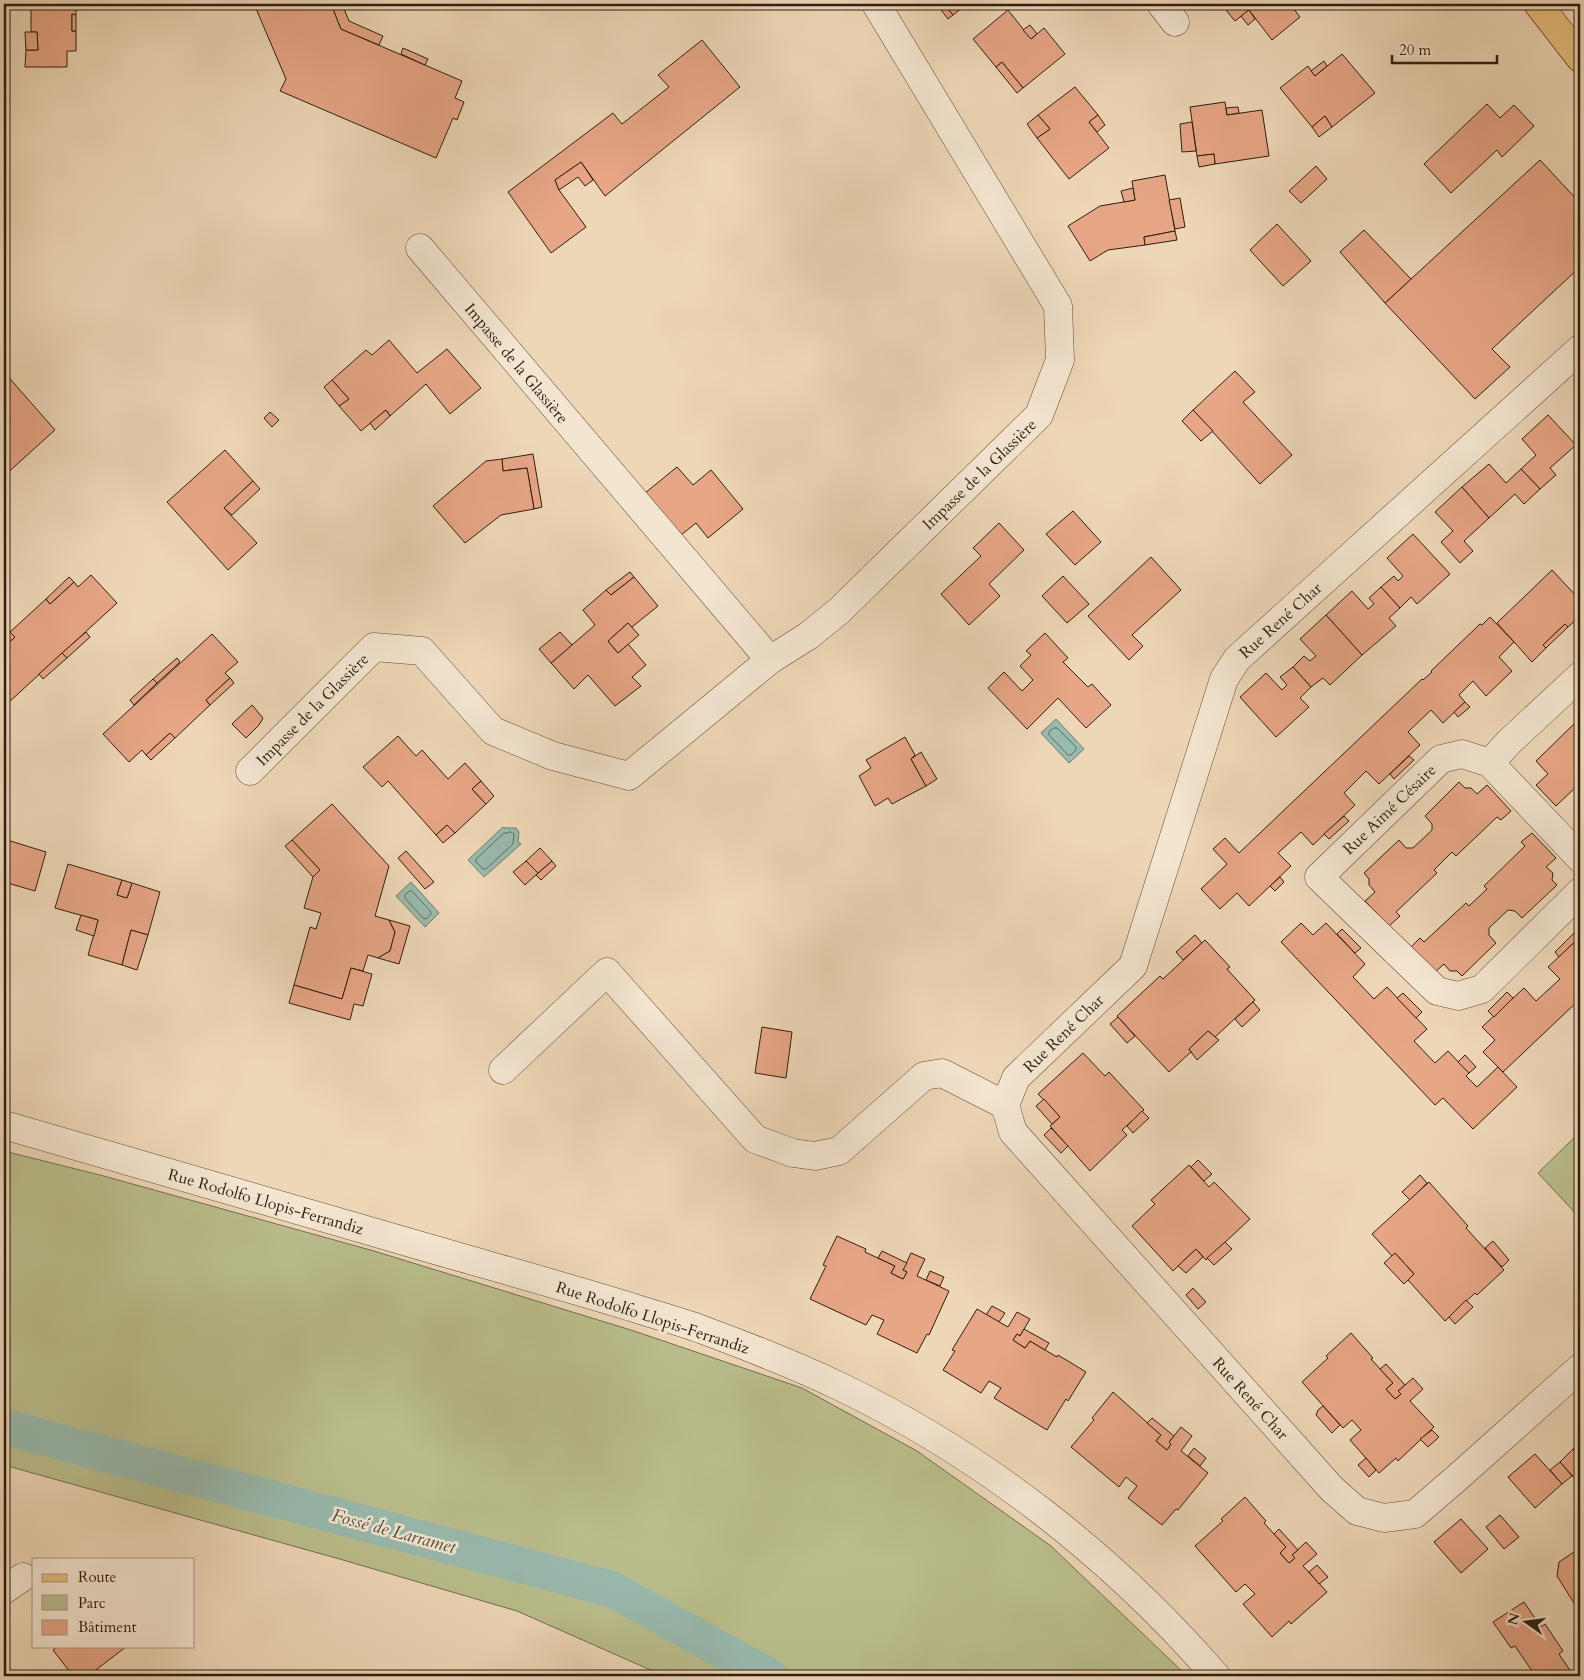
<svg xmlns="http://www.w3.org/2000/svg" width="1584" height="1680" viewBox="0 0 1584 1680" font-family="Cardo,serif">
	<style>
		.green { fill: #babe8d; stroke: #746e4f }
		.water { fill: #99baae; stroke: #6f7c6f }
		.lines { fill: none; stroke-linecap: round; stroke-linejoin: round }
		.shore { stroke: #646c60; stroke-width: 1 }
		.canal { stroke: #99baae; stroke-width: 36 }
		.building { fill: #e7a686; stroke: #2f1e11 }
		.minor-casing { stroke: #5f4c3a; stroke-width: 29 }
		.major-casing { stroke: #2f1e11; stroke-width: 29 }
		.minor { stroke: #f4e5d0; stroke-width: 28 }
		.major { stroke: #e7bc7c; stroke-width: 28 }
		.labels { text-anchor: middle; stroke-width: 5; stroke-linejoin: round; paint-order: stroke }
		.street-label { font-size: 16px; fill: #2f1e11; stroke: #f4e5d0 }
		.water-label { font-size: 18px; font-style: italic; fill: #4f4d40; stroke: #f4e5d0 }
	</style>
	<rect width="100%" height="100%" fill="#eed7b7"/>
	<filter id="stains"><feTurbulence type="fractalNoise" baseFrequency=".004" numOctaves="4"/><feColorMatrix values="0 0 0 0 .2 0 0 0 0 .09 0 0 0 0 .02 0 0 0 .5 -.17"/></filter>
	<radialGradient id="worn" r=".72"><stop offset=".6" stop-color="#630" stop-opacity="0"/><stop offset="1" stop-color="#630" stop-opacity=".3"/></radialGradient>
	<g class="green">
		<path d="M1580,1132V1218L1538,1173Z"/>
		<path d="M4,1151L100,1175L374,1251L634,1331L802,1388L917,1451L1051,1546L1187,1676H664L517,1611L343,1560L4,1465Z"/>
	</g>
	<g class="water">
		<path d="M1056,719L1084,749L1069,763L1041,733Z"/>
		<path d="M503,827L505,828H516L519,832L518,842L521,844L484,877L468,860Z"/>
		<path d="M411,882L439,913L425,927L396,896Z"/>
	</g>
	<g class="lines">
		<g class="shore">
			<path d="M1054,728H1057L1076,747V750L1071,755H1068L1049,735V732Z"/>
			<path d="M511,832L514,834L513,844L486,869H483L476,862V859L503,834Z"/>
			<path d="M410,891H412L431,912V914L426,919L423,918L405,898V895Z"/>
		</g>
		<path class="canal" d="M4,1427L611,1589L769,1676"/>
	</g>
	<g class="building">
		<path d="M31,4H76V15L72,14V31H76V51H67V67H25L26,50H38L37,32H31Z"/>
		<path d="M254,4H331L341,29L462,81L455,98L464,102L457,120L453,118L436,158L280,91L286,79Z"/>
		<path d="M331,4H342L349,21L383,36L379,45L341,29Z"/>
		<path d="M941,4H944L953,15L948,19L938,6Z"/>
		<path d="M944,4H967L953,15Z"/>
		<path d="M1221,4H1290L1300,17L1272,40L1249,10L1235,21Z"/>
		<path d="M1008,10L1031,39L1044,28L1065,54L1023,88L1002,62L996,67L973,39Z"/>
		<path d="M1249,10L1255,19L1248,25L1241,16Z"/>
		<path d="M72,14L76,15V31H72Z"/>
		<path d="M1030,25L1037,34L1031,39L1023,30Z"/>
		<path d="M25,32H37L38,50H26Z"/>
		<path d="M702,40L740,87L605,196L581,162L555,180L559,190L586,227L551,253L508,192L613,113L622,124L669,87L658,75Z"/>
		<path d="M403,48L428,59L425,65L401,54Z"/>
		<path d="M1342,54L1375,93L1332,127L1325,116L1312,127L1280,88L1308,66L1315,76Z"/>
		<path d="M1324,61L1327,66L1315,76L1311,71Z"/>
		<path d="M1002,62L1023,88L1017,93L996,67Z"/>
		<path d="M1075,87L1098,115L1089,122L1109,148L1069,179L1037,138L1050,129L1038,115Z"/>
		<path d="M1225,102L1227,115L1262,110L1269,156L1215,164L1214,154L1197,156L1190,107Z"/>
		<path d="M1487,104L1500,118L1514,105L1534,126L1502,157L1497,150L1451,193L1424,164Z"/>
		<path d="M1238,107L1239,113L1227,115L1226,108Z"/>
		<path d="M1038,115L1050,129L1037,138L1027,124Z"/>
		<path d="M1098,115L1105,125L1097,132L1089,122Z"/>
		<path d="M1325,116L1332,127L1319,137L1312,127Z"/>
		<path d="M1192,122L1196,151L1182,152L1180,124Z"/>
		<path d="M1214,154L1215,164L1199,167L1197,156Z"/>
		<path d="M1540,160L1580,203V267L1492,349L1510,367L1475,399L1385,303Z"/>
		<path d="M581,162L593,180L585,186L578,177L559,190L555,180Z"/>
		<path d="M1316,166L1327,179L1301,203L1289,191Z"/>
		<path d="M1165,175L1175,231L1144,237L1145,245L1108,250L1090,261L1068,226L1100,206L1135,200L1132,181Z"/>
		<path d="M1133,188L1135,200L1124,202L1121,191Z"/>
		<path d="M1180,198L1185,227L1175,229L1169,200Z"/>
		<path d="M1277,224L1311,261L1283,286L1250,250Z"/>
		<path d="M1364,230L1411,279L1385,303L1340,252Z"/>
		<path d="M1175,231L1177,240L1145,245L1144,237Z"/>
		<path d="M389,340L417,373L447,349L481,388L450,414L426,384L390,416L386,410L361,431L339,406L349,399L332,380L366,350L372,355Z"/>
		<path d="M1235,371L1255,392L1243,402L1292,455L1260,484L1193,410Z"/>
		<path d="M4,372L55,430L4,476Z"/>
		<path d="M332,380L349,399L339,406L324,387Z"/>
		<path d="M386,410L390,416L375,430L370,423Z"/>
		<path d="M1193,410L1213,431L1201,441L1182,421Z"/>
		<path d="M270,412L279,420L272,427L264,418Z"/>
		<path d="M1548,415L1576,445L1550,468L1556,475L1540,489L1521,469L1536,455L1522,439Z"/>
		<path d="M225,450L253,481L224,508L257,543L228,570L167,502Z"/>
		<path d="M533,454L542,507L534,509L527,468L503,471L502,459Z"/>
		<path d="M502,459L503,471L527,468L534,509L501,515L465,543L433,506L486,461Z"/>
		<path d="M1489,464L1506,483L1521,469L1540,489L1524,504L1515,494L1489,518L1462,487Z"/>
		<path d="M677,467L693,485L711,470L743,509L708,538L696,523L681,535L645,493Z"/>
		<path d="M253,481L260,489L232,515L224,508Z"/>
		<path d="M1462,487L1489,518L1464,541L1473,551L1460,563L1441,542L1453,531L1435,512Z"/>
		<path d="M1073,511L1101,542L1075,565L1046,534Z"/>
		<path d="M999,523L1024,550L989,584L1000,596L969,625L941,594L981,556L973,548Z"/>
		<path d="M1413,534L1450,574L1417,604L1411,597L1400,608L1381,587L1394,576L1398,581L1403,576L1387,558Z"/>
		<path d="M1151,557L1181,590L1132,635L1143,646L1129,660L1088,616Z"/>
		<path d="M1552,570L1580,600V616L1568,627L1565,624L1543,645L1546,648L1532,662L1497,623Z"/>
		<path d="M630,572L634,577L611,595L606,590Z"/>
		<path d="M91,575L117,603L8,703L4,698V647L15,637L10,632L46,599L50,604L74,582L78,587Z"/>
		<path d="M1063,576L1089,604L1067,623L1042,596Z"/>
		<path d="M69,577L74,582L50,604L46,599Z"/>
		<path d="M634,577L658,606L632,627L628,623L608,641L618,653L628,644L646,665L632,677L641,686L615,706L588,675L574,689L551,663L595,625L583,610L606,590L611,595Z"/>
		<path d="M1381,587L1400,608L1389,618L1396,626L1362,655L1326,615L1352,591L1368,609L1374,604L1369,598Z"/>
		<path d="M1326,615L1362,655L1330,685L1323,678L1311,687L1293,667L1304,656L1310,661L1316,656L1300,639Z"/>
		<path d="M1490,617L1514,642L1499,657L1512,671L1486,696L1473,681L1459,695L1465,702L1443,723L1431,710L1408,732L1420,745L1379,784L1366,771L1344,793L1355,805L1313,845L1301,832L1278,853L1291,866L1249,906L1237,893L1220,909L1201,889L1227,864L1213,849L1225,838L1239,853L1422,679L1423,680L1432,672L1431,671L1480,624L1482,625Z"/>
		<path d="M628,623L639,635L618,653L608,641Z"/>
		<path d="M1565,624L1568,627L1546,648L1543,645Z"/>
		<path d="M10,632L15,637L4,647V637Z"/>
		<path d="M86,632L90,637L67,658L62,653Z"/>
		<path d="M560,632L572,645L551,663L539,649Z"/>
		<path d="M1045,633L1068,658L1063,662L1088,687L1092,684L1111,705L1086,728L1058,698L1027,729L988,688L1004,672L1022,691L1033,680L1020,666L1031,655L1026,651Z"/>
		<path d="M212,634L238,662L225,673L230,678L206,700L210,705L175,738L170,733L146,755L142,750L129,762L103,734Z"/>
		<path d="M62,653L67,658L43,679L39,674Z"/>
		<path d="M177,658L180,662L157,683L153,679Z"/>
		<path d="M1293,667L1311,687L1300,698L1309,707L1276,737L1240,697L1266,673L1282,690L1287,685L1280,677Z"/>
		<path d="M230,678L234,683L210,705L206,700Z"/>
		<path d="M153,679L157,683L134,705L130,700Z"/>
		<path d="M1465,702L1470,707L1458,717L1454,712Z"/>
		<path d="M252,705L263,718L259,725L246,738L232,724Z"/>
		<path d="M1577,721L1580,724V783L1556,806L1536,785L1548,774L1536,761Z"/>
		<path d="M170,733L175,738L151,760L146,755Z"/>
		<path d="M398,736L416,756L422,750L448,779L465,763L481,781L472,789L486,804L455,833L447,825L436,835L388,781L382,787L363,767Z"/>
		<path d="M905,737L915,755L911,759L926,786L892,804L888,798L875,806L859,776L871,768L866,760Z"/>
		<path d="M921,752L937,779L926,786L911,759Z"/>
		<path d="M1409,756L1414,760L1394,779L1390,774Z"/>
		<path d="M481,781L494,796L486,804L472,789Z"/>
		<path d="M1459,782L1465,788H1471L1477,794L1487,785L1511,811L1501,820L1497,817L1456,856L1452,852L1434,870L1437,873L1396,912L1400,916L1389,926L1365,901L1375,892L1369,885V879L1364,873L1399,840L1406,848H1413L1432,830V824L1425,816Z"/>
		<path d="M332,804L389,866L375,916L389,920L395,932L390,951L378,958L368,955L363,971L351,968L342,999L294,985L310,927L316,929L321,913L304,908L313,877L320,870L292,840Z"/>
		<path d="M1344,816L1349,821L1329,839L1324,834Z"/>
		<path d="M447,825L455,833L443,843L436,835Z"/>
		<path d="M1532,833L1556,858L1546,867L1553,873L1552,880L1557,885L1522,918L1515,911L1508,910L1489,928V935L1496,943L1462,976L1457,971H1450L1444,964L1434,973L1410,948L1420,938L1424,942L1466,903L1469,906L1487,889L1484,886L1525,846L1521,842Z"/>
		<path d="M4,839L46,852L35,891L4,882Z"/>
		<path d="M292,840L320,870L313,877L285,846Z"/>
		<path d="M540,848L552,861L538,873L526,861Z"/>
		<path d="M406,851L434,882L425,889L398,858Z"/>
		<path d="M526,861L538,873L525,885L513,872Z"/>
		<path d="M552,861L556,866L541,880L536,875Z"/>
		<path d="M68,864L122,880L117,895L127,898L132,883L160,892L148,935L131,930L122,965L88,955L98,920L55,908Z"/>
		<path d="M1280,877L1284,882L1275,891L1270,886Z"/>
		<path d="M122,880L132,883L127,898L117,895Z"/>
		<path d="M81,915L98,920L94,936L76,930Z"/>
		<path d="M389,920L410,926L399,964L378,958L390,951L395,932Z"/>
		<path d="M1301,923L1313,935L1326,923L1365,964L1353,977L1374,999L1387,987L1427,1029L1414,1041L1435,1063L1448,1051L1469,1073L1466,1076L1477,1087L1498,1067L1517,1087L1473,1129L1443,1098L1435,1105L1281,942Z"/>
		<path d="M1342,929L1361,948L1355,953L1337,934Z"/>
		<path d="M131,930L148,935L137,970L122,965Z"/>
		<path d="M1574,933L1579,938L1559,957L1555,952Z"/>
		<path d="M1195,935L1202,943L1183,960L1176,952Z"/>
		<path d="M1580,937V999L1503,1072L1483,1052L1495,1040L1482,1027L1524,988L1536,1001L1560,979L1548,967Z"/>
		<path d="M1205,940L1230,967L1227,969L1255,1000L1215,1037L1208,1031L1189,1049L1191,1052L1169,1072L1117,1016L1160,976L1163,979Z"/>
		<path d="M351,968L372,974L363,1006L354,1004L350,1020L289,1003L294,985L342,999Z"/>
		<path d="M1507,992L1513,998L1494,1017L1488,1011Z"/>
		<path d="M1403,993L1422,1012L1416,1018L1397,998Z"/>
		<path d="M1253,1002L1260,1010L1242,1027L1235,1019Z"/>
		<path d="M1118,1017L1135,1036L1127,1043L1110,1024Z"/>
		<path d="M762,1027L792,1032L786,1078L755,1073Z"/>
		<path d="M1208,1031L1219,1040L1197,1060L1189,1049Z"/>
		<path d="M1083,1053L1105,1076L1109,1072L1144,1110L1122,1130L1127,1135L1090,1171L1050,1126L1060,1117L1038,1094Z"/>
		<path d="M1465,1055L1476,1067L1469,1073L1458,1062Z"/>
		<path d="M1044,1099L1060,1117L1052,1124L1036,1106Z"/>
		<path d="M1142,1111L1149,1118L1133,1133L1127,1126Z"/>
		<path d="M1051,1128L1068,1146L1061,1153L1044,1135Z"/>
		<path d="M1198,1160L1212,1174L1204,1181L1191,1167Z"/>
		<path d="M1189,1165L1209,1187L1214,1182L1250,1219L1206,1260L1196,1249L1173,1271L1132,1226L1155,1204L1151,1200Z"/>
		<path d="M1420,1175L1427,1183L1410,1200L1402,1192Z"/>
		<path d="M1429,1182L1468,1226L1466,1228L1504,1270L1477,1295L1475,1293L1445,1321L1408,1280L1414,1274L1395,1253L1392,1256L1372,1234Z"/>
		<path d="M837,1236L866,1249L865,1252L895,1266L891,1273L903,1279L907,1272L903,1270L911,1253L925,1259L917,1276L949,1291L929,1335L927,1334L917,1353L877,1334L884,1320L872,1315L866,1325L810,1299L826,1266L823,1265Z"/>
		<path d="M1493,1241L1509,1260L1502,1267L1485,1248Z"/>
		<path d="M1225,1242L1232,1249L1214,1265L1207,1258Z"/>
		<path d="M1196,1249L1203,1257L1186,1273L1178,1266Z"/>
		<path d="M882,1251L907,1263L903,1270L907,1272L903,1279L891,1273L895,1266L878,1258Z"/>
		<path d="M1395,1253L1414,1274L1404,1284L1384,1263Z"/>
		<path d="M930,1271L944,1277L940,1286L926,1280Z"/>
		<path d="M1193,1288L1206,1302L1198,1309L1186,1295Z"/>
		<path d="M1466,1300L1473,1307L1455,1324L1449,1317Z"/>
		<path d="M992,1306L1005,1313L999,1322L986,1315Z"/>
		<path d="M977,1309L1008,1327L1017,1312L1030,1319L1020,1336L1017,1334L1013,1340L1025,1348L1030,1341L1057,1357L1058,1355L1086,1372L1068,1401L1066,1399L1047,1430L994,1398L1001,1388L989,1381L981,1393L943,1370L955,1351L952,1350Z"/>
		<path d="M1024,1329L1049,1343L1045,1350L1030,1341L1025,1348L1013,1340L1017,1334L1020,1336Z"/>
		<path d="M1351,1333L1373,1358L1371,1359L1393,1383L1386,1389L1395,1399L1401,1394L1398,1391L1413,1378L1423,1389L1410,1401L1434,1427L1398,1461L1396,1458L1379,1473L1350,1440L1361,1430L1352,1420L1343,1428L1302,1382L1328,1358L1326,1356Z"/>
		<path d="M1386,1364L1405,1385L1398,1391L1401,1394L1395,1399L1386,1389L1393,1383L1380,1369Z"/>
		<path d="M1113,1392L1161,1435L1156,1441L1167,1450L1171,1444L1169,1442L1181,1427L1192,1436L1181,1451L1208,1473L1178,1510L1176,1509L1162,1525L1128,1498L1137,1486L1126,1477L1119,1487L1071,1447L1094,1420L1092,1418Z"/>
		<path d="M1323,1406L1340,1425L1332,1433L1316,1415L1318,1410Z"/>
		<path d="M1152,1418L1174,1436L1169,1442L1171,1444L1167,1450L1156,1441L1161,1435L1147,1423Z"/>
		<path d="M1432,1430L1439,1437L1428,1447L1420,1439Z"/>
		<path d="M1580,1443V1457L1573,1449Z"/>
		<path d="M1194,1448L1206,1458L1200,1466L1188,1456Z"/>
		<path d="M1573,1449L1580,1457V1482L1579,1483L1560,1462Z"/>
		<path d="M1535,1454L1562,1484L1535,1508L1508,1477Z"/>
		<path d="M1366,1458L1376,1470L1369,1477L1358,1465Z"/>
		<path d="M1560,1462L1572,1476L1562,1484L1550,1470Z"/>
		<path d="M1245,1497L1266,1521L1264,1523L1286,1547L1280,1553L1289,1563L1295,1558L1292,1555L1306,1542L1317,1554L1303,1566L1327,1592L1291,1624L1289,1621L1272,1637L1243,1604L1255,1594L1245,1584L1236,1592L1195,1546L1223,1521L1221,1519Z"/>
		<path d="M1500,1515L1519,1537L1504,1549L1486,1527Z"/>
		<path d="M1461,1519L1488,1549L1461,1573L1434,1542Z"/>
		<path d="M1279,1529L1298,1550L1292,1555L1295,1558L1289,1563L1280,1553L1286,1547L1274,1534Z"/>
		<path d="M1580,1548V1610L1579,1611L1557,1576L1559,1562Z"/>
		<path d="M1317,1565L1328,1577L1319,1584L1309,1572Z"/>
		<path d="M1524,1602L1541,1627L1545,1624L1563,1651L1559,1654L1574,1676H1529L1527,1674L1532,1671L1515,1646L1511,1648L1493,1622Z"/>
		<path d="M58,1646H127L88,1676H73L53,1650Z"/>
	</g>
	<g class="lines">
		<defs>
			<g id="minor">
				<path d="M1161,4L1175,22"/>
				<path d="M420,248L770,660"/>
				<path d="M1580,349L1237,659L1224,679L1133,966L1016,1078L1005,1105L1013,1132L1332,1489L1357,1511L1384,1518L1415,1514L1458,1477L1580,1368"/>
				<path d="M1490,763L1509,742L1580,676"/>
				<path d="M250,771L374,647L422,651L493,731L553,756L629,776L770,660L808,636L839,611L1039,415L1060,360L1058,306L876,4"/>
				<path d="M1580,858L1490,763L1462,754L1441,759L1319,877L1437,991L1458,996L1482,989L1580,892"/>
				<path d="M503,1070L607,972L755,1139L793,1153L815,1156L839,1151L924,1076L942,1073L1005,1105"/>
				<path d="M4,1125C148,1167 292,1208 435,1250C501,1269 566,1287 631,1307C655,1315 679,1321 703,1330C749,1347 797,1366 841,1387C984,1456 1113,1557 1216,1676"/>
				<path d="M4,1590L23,1577"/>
			</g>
			<path id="major" d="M1538,4L1580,58"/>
		</defs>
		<use href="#minor" class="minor-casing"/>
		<use href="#major" class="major-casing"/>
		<use href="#minor" class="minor"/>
		<use href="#major" class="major"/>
	</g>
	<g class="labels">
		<g class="street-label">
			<text transform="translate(517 363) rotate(50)" y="6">Impasse de la Glassière</text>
			<text transform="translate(979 474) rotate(-44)" y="6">Impasse de la Glassière</text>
			<text transform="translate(1280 620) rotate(-42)" y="6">Rue René Char</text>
			<text transform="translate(312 709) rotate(-45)" y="6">Impasse de la Glassière</text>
			<text transform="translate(1389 809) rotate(-44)" y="6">Rue Aimé Césaire</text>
			<text transform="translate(1063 1033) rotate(-44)" y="6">Rue René Char</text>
			<text transform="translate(266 1201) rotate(16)" y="6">Rue Rodolfo Llopis-Ferrandiz</text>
			<text transform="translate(653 1317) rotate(18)" y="6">Rue Rodolfo Llopis-Ferrandiz</text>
			<text transform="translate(1251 1398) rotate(48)" y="6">Rue René Char</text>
		</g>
		<g class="water-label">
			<text transform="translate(394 1531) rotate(15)" y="6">Fossé de Larramet</text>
		</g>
	</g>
	<rect width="1584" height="1680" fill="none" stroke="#eed7b7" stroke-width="20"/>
	<rect x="5" y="5" width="1574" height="1670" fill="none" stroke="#2f1e11" stroke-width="2.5"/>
	<rect x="10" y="10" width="1564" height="1660" fill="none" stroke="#2f1e11"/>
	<rect x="32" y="1558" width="162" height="90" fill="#f4e5d0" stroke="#a59584"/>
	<rect x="42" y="1574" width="25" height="8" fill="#e7bc7c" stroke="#a59584"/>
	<text x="78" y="1582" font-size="15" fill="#2f1e11">Route</text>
	<rect x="42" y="1595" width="25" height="15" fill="#babe8d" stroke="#a59584"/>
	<text x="78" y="1608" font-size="15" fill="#2f1e11">Parc</text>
	<rect x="42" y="1620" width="25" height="15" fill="#e7a686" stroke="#a59584"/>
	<text x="78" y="1632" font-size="15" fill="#2f1e11">Bâtiment</text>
	<g transform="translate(1526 1622) rotate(284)" stroke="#f4e5d0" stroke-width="4" paint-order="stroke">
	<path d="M0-4L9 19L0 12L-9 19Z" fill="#2f1e11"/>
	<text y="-8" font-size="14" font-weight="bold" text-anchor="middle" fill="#2f1e11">N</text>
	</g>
	<path d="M1392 55v8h105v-8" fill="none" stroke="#2f1e11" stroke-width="2.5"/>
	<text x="1399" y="55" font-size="15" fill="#2f1e11" stroke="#f4e5d0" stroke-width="4" paint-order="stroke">20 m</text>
	<rect width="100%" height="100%" filter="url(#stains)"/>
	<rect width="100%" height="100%" fill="url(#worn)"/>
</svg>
